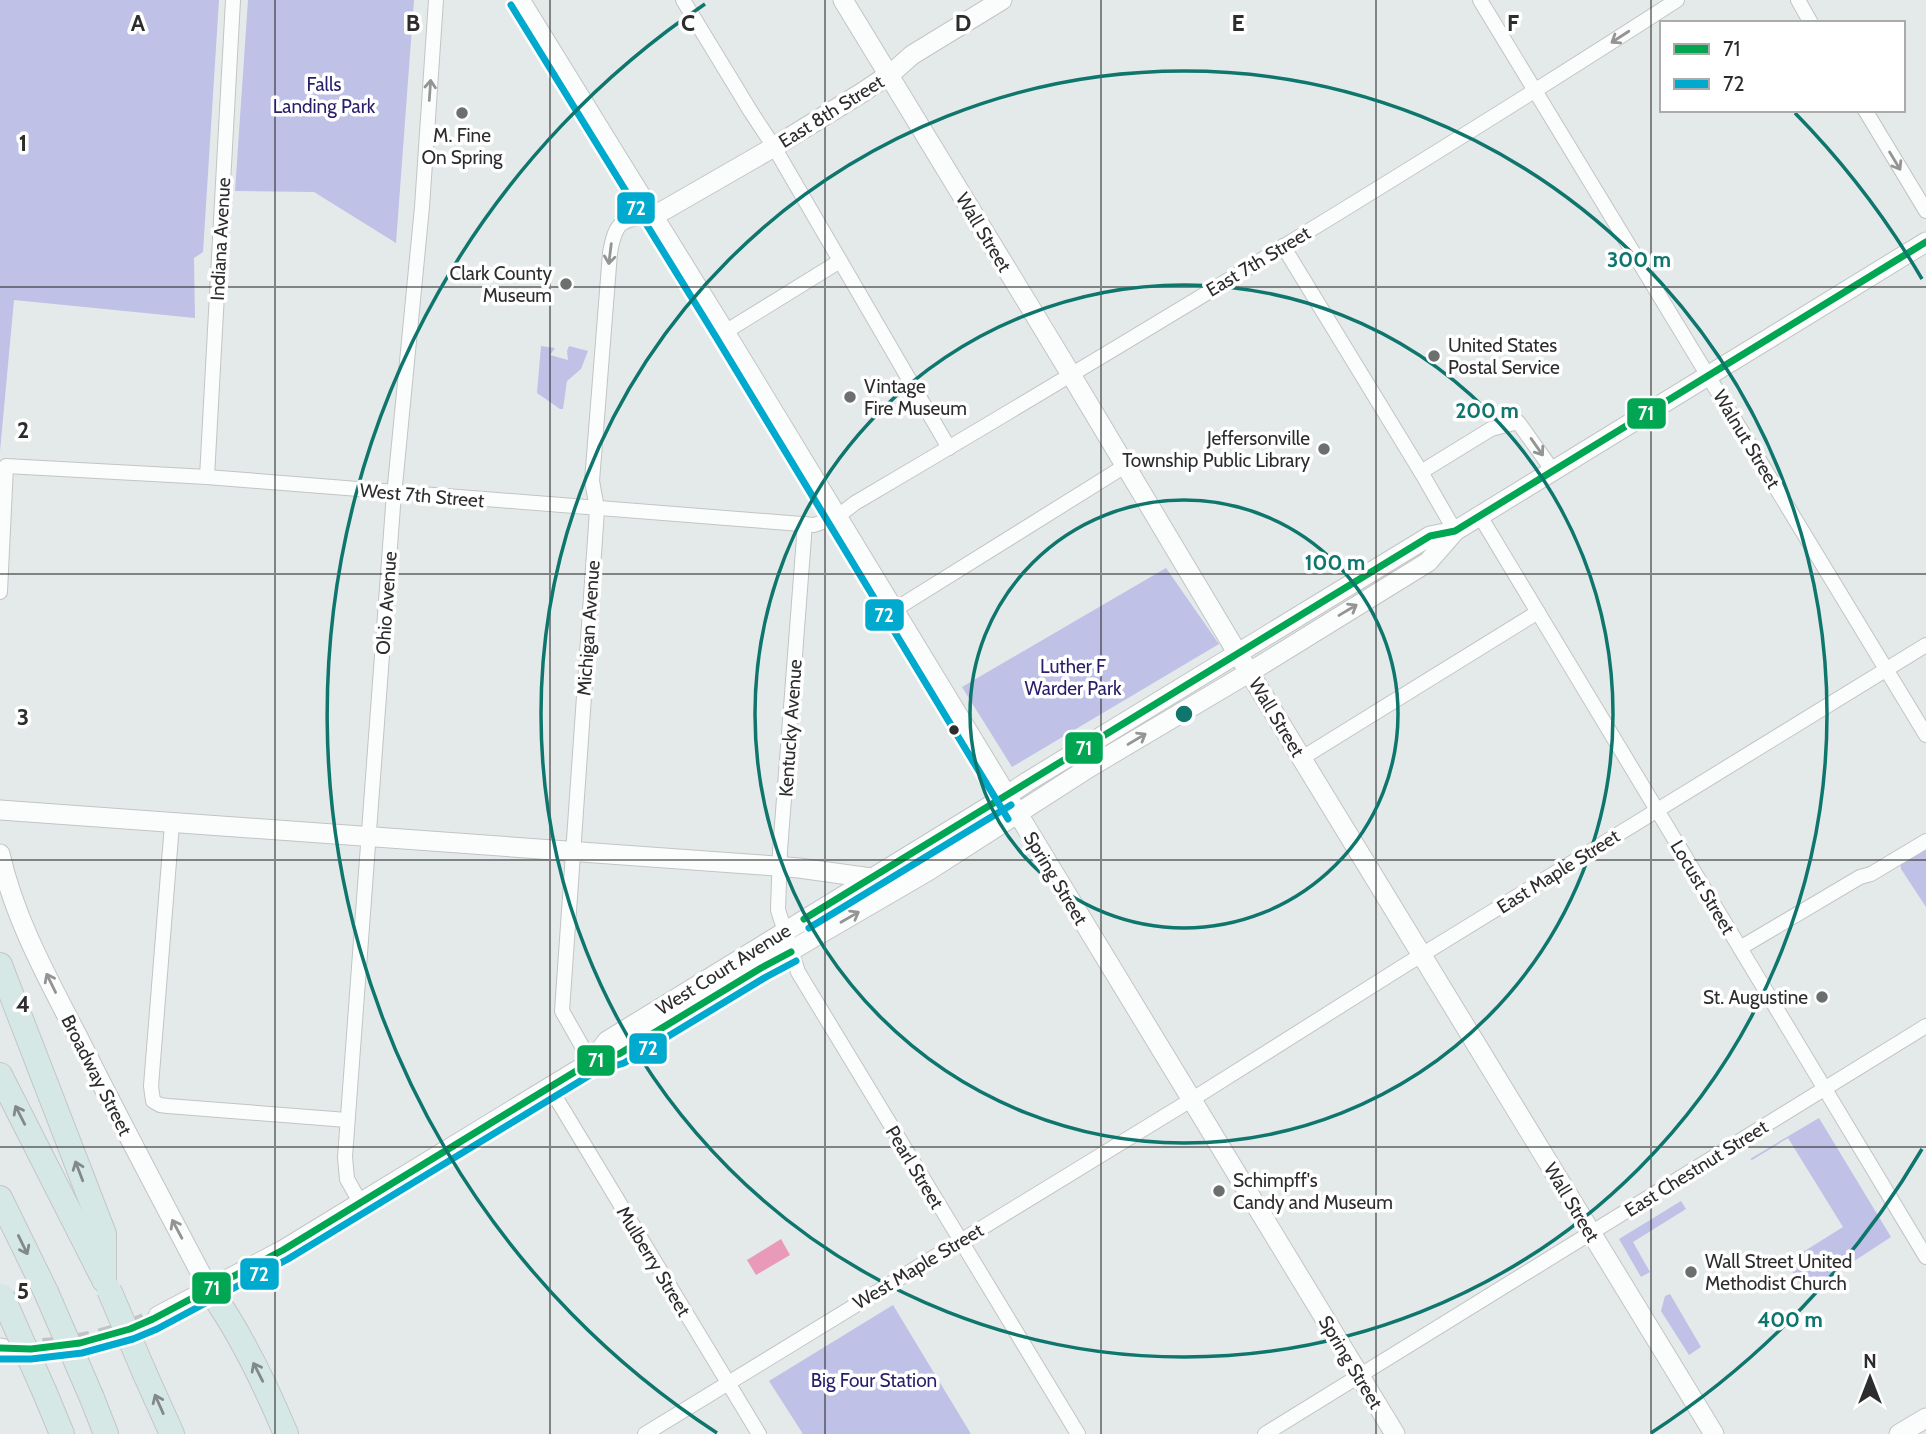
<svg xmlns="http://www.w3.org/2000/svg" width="1926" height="1434" viewBox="0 0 1926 1434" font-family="Cabin,sans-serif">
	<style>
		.green { fill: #bfc1e6 }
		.water { fill: #e99ab9 }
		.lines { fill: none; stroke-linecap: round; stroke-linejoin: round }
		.secondary-tunnel { stroke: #bfc4c4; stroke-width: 19; stroke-dasharray: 19 10; stroke-linecap: butt }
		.street-casing { stroke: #c3c4c4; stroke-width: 16 }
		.secondary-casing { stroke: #c3c4c4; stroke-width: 21 }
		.highway-casing { stroke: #c3c6c6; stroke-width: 26 }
		.street { stroke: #fbfcfc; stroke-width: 14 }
		.secondary { stroke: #fbfcfc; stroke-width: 19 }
		.highway { stroke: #d6e8e5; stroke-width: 24 }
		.highway-bridge-casing { stroke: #c3c6c6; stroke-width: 26; stroke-linecap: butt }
		.highway-bridge { stroke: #d6e8e5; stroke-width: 24 }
		.bus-1-casing { stroke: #fff; stroke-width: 12 }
		.bus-2-casing { stroke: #fff; stroke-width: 12 }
		.bus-1 { stroke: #00a651; stroke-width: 7 }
		.bus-2 { stroke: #00a9ce; stroke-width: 7 }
		.oneway { stroke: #949494 }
		.oneway2 { stroke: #828a89 }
		.grid { fill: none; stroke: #2d2d2d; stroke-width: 2; stroke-opacity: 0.55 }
		.ring { fill: none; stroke: #0f766e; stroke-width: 3.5 }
		.poi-dot { fill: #6d6f6f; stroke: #fff; stroke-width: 2.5 }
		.bus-dot { fill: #2d2d2d; stroke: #fff; stroke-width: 2.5 }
		.labels { text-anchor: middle; stroke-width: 7; stroke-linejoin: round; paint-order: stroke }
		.park-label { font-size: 19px; fill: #281e69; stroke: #fff }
		.street-label { font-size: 19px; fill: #2d2d2d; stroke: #fff }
		.poi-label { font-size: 19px; fill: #2d2d2d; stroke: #fff; text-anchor: start }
		.grid-label { font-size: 23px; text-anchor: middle; font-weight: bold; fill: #2d2d2d; stroke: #fff; stroke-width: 7; stroke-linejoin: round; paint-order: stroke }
		.centre { fill: #0f766e; stroke: #fff; stroke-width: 3.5 }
		.ring-label { font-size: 21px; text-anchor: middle; font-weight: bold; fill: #0f766e; stroke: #fff; stroke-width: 7; stroke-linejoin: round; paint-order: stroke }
		.line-badge { stroke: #fff; stroke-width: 2.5 }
		.badge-label { font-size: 19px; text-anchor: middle; font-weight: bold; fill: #fff }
	</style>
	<rect width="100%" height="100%" fill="#e4eaea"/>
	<g class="green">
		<path d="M0,0H219L203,252L194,258L195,318L14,300L0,451Z"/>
		<path d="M248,0H414L396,243L314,192L235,191Z"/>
		<path d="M541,346L555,348L550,355L568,360L567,351L569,346L588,351L581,369L567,381L563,409H560L537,393Z"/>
		<path d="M1166,568L1219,644L1012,767L962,687Z"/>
		<path d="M1926,844V907L1901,869L1900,861Z"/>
		<path d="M1819,1118L1891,1237L1805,1293L1789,1266L1781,1270L1779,1267L1843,1227L1788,1138L1752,1160L1750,1159Z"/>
		<path d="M1681,1201L1686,1209L1633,1242L1650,1272L1641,1277L1619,1239Z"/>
		<path d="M1670,1294L1701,1347L1689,1355L1661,1311L1665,1296Z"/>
		<path d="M893,1305L971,1434H803L769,1381Z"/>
	</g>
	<path class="water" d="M781,1239L790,1255L756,1275L747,1260Z"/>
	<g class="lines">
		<path class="secondary-tunnel" d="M14,1349C63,1348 114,1339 158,1316"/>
		<defs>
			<g id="street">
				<path d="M683,0L751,112L774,147L949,448"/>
				<path d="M1480,0L1926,735"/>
				<path d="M1798,0L1811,23"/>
				<path d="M1865,110L1926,211"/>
				<path d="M1283,246L1421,472L1455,531"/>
				<path d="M725,332L840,261"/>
				<path d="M1421,472L1491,429L1518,422L1553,471"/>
				<path d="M207,477L233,0"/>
				<path d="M1480,516L1926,1257"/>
				<path d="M805,524L780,851L778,910L798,972L1078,1434"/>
				<path d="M0,592L6,466L207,477L814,525L837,517L855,503C1132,340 1407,174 1677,0"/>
				<path d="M894,610L1125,466"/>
				<path d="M1302,758L1538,612"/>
				<path d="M172,824L151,1086L153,1101L160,1105L168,1106L347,1120"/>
				<path d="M1740,948L1860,877L1871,874L1926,841"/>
				<path d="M591,1062L562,1011L596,525L597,508L592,481L610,253C616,219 622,220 654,216"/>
				<path d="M550,1088L759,1434"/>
				<path d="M361,1204L347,1179L345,1157L393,506L422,207L436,0"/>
				<path d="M645,1434L1191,1100L1402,967L1926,645"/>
				<path d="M1265,1434L1926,1026"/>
			</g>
			<g id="secondary">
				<path d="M520,0L725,332L1395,1434"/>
				<path d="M843,0L1061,358L1238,654L1714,1434"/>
				<path d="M654,216L774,147L863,92L894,71L912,55L1002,0"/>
				<path d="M0,810L762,865L799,868L871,878"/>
				<path d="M0,854C15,920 48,979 79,1039C121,1123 165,1206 209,1289"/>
				<path d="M591,1062L607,1041L1006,796L1027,782L1430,536L1455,531"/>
				<path d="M158,1316L283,1250L591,1062L619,1054L761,968L928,871L1090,767L1250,672L1428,562L1455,531L1926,242"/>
				<path d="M0,1348L6,1349"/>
				<path d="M1899,1434L1926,1418"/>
			</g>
			<g id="highway">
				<path d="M0,965L104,1234V1280"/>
				<path d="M0,1075L101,1274"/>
				<path d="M0,1198L46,1292"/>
				<path d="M209,1289C241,1333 265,1384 286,1434"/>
				<path d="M145,1374L172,1434"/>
				<path d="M45,1393L62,1434"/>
				<path d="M92,1398L106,1434"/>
			</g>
		</defs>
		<use href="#street" class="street-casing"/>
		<use href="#secondary" class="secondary-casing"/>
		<use href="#highway" class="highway-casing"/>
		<use href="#street" class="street"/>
		<use href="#secondary" class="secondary"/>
		<use href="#highway" class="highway"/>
		<defs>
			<g id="highway-bridge">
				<path d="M109,1290L145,1374"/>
				<path d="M46,1292L92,1398"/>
				<path d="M2,1296L45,1393"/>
			</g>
		</defs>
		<use href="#highway-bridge" class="highway-bridge-casing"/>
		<use href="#highway-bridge" class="highway-bridge"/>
		<defs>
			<g id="bus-1">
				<path d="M804,919L1430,536L1455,531L1926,242"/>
				<path d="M0,1348L31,1349L80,1343L130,1329L153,1319L283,1250L591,1062L619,1054L761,968L791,952"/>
			</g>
			<g id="bus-2">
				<path d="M511,5L716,337L1008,819"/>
				<path d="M809,928L1011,805"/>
				<path d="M0,1359H31L82,1353L133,1339L157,1329L288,1259L595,1072L624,1063L766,977L796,961"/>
			</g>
		</defs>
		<use href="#bus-1" class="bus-1-casing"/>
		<use href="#bus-2" class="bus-2-casing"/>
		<use href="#bus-1" class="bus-1"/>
		<use href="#bus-2" class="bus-2"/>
	</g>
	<defs><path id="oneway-shaft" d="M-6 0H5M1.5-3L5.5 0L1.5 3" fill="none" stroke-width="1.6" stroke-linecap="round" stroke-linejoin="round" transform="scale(1.75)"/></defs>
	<g class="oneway">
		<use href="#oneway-shaft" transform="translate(1620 37) rotate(147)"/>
		<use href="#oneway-shaft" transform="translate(430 90) rotate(-86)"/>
		<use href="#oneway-shaft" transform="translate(1895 161) rotate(59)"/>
		<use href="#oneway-shaft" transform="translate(610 254) rotate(97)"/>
		<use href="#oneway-shaft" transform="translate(1537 447) rotate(55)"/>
		<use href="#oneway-shaft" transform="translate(1348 610) rotate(-31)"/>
		<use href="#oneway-shaft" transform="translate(1137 739) rotate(-31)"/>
		<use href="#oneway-shaft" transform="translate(850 917) rotate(-30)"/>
		<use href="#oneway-shaft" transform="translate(51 983) rotate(-116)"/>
		<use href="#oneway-shaft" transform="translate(177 1229) rotate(-118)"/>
	</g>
	<g class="oneway2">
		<use href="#oneway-shaft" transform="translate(20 1115) rotate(-117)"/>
		<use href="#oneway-shaft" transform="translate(79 1171) rotate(-111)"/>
		<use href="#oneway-shaft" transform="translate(23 1245) rotate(64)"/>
		<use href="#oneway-shaft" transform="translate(258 1372) rotate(-117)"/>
		<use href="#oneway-shaft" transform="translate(159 1404) rotate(-114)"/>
	</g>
	<path class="grid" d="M275,0V1434M550,0V1434M825,0V1434M1101,0V1434M1376,0V1434M1651,0V1434M0,287H1926M0,574H1926M0,860H1926M0,1147H1926"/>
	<g class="ring">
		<circle cx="1184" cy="714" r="214"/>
		<circle cx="1184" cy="714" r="429"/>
		<circle cx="1184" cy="714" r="643"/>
		<path d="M1922 1149A857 857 0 0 1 1651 1433M717 1433A857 857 0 0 1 705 4M1795 113A857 857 0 0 1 1922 279"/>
	</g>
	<g class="poi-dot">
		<circle cx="462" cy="113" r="7"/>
		<circle cx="566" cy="284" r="7"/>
		<circle cx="1434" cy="356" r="7"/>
		<circle cx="850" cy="397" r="7"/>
		<circle cx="1324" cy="449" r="7"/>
		<circle cx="1822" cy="997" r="7"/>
		<circle cx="1219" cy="1191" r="7"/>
		<circle cx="1691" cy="1272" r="7"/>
	</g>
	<circle class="bus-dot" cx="954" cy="730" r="6"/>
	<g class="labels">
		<g class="park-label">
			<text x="324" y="91">Falls<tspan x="324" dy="22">Landing Park</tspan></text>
			<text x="1073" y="673">Luther F<tspan x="1073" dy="22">Warder Park</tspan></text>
			<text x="874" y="1387">Big Four Station</text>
		</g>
		<g class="street-label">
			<text transform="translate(831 111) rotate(-32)" y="7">East 8th Street</text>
			<text transform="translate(984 232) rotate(59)" y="7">Wall Street</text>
			<text transform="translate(220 239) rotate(-87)" y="7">Indiana Avenue</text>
			<text transform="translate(1258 261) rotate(-31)" y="7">East 7th Street</text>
			<text transform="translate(1747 439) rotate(59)" y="7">Walnut Street</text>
			<text transform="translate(422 495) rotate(5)" y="7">West 7th Street</text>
			<text transform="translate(386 603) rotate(-86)" y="7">Ohio Avenue</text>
			<text transform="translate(588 628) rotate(-86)" y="7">Michigan Avenue</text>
			<text transform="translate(1277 717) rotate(59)" y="7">Wall Street</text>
			<text transform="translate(790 728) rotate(-86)" y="7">Kentucky Avenue</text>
			<text transform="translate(1558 871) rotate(-32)" y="7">East Maple Street</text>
			<text transform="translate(1056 878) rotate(59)" y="7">Spring Street</text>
			<text transform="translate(1703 887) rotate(59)" y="7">Locust Street</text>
			<text transform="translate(723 969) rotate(-32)" y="7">West Court Avenue</text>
			<text transform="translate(97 1075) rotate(63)" y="7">Broadway Street</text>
			<text transform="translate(915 1167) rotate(59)" y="7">Pearl Street</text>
			<text transform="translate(1696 1168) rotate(-32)" y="7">East Chestnut Street</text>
			<text transform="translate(1572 1202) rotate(59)" y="7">Wall Street</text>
			<text transform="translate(654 1261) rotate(59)" y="7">Mulberry Street</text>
			<text transform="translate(918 1266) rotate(-31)" y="7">West Maple Street</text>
			<text transform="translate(1351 1362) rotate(59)" y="7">Spring Street</text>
		</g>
		<g class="poi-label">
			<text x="462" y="142" text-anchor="middle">M. Fine<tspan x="462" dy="22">On Spring</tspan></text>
			<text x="552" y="280" text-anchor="end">Clark County<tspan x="552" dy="22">Museum</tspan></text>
			<text x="1448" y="352">United States<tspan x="1448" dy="22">Postal Service</tspan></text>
			<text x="864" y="393">Vintage<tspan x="864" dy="22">Fire Museum</tspan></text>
			<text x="1310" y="445" text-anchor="end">Jeffersonville<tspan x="1310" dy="22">Township Public Library</tspan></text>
			<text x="1808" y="1004" text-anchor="end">St. Augustine</text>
			<text x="1233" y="1187">Schimpff's<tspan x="1233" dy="22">Candy and Museum</tspan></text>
			<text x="1705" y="1268">Wall Street United<tspan x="1705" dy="22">Methodist Church</tspan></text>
		</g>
	</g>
	<g class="grid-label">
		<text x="138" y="31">A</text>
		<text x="413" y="31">B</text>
		<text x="688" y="31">C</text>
		<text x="963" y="31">D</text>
		<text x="1238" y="31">E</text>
		<text x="1513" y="31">F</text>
		<text x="23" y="151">1</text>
		<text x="23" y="438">2</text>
		<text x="23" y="725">3</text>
		<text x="23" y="1012">4</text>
		<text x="23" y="1299">5</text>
	</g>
	<circle cx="1184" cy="714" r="10" class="centre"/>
	<g class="ring-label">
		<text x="1639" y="267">300 m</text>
		<text x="1487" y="418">200 m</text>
		<text x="1335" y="570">100 m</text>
		<text x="1790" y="1327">400 m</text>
	</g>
	<g class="line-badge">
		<rect x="616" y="191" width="40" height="34" rx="7" fill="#00a9ce"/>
		<rect x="1626" y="397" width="41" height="33" rx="7" fill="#00a651"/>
		<rect x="864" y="598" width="41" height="34" rx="7" fill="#00a9ce"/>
		<rect x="1064" y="731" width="40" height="34" rx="7" fill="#00a651"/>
		<rect x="628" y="1032" width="40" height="33" rx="7" fill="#00a9ce"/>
		<rect x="576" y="1044" width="40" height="33" rx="7" fill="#00a651"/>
		<rect x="239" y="1257" width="41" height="34" rx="7" fill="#00a9ce"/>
		<rect x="191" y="1271" width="41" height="34" rx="7" fill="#00a651"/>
	</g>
	<g class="badge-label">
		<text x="636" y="215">72</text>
		<text x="1646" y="420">71</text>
		<text x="884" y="622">72</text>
		<text x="1084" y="755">71</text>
		<text x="648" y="1055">72</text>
		<text x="596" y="1067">71</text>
		<text x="259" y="1281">72</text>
		<text x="212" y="1295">71</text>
	</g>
	<rect x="1660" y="21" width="245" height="91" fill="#ffffff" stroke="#ababab" stroke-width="2"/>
	<rect x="1674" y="44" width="35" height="10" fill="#00a651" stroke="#ababab" stroke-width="2"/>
	<text x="1723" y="56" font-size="21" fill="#2d2d2d">71</text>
	<rect x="1674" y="79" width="35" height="10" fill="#00a9ce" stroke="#ababab" stroke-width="2"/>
	<text x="1723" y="91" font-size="21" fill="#2d2d2d">72</text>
	<g transform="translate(1870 1378)" stroke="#ffffff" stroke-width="5" paint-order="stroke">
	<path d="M0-5L12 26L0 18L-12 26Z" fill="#2d2d2d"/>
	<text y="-10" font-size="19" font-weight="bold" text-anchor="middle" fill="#2d2d2d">N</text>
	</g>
</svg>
